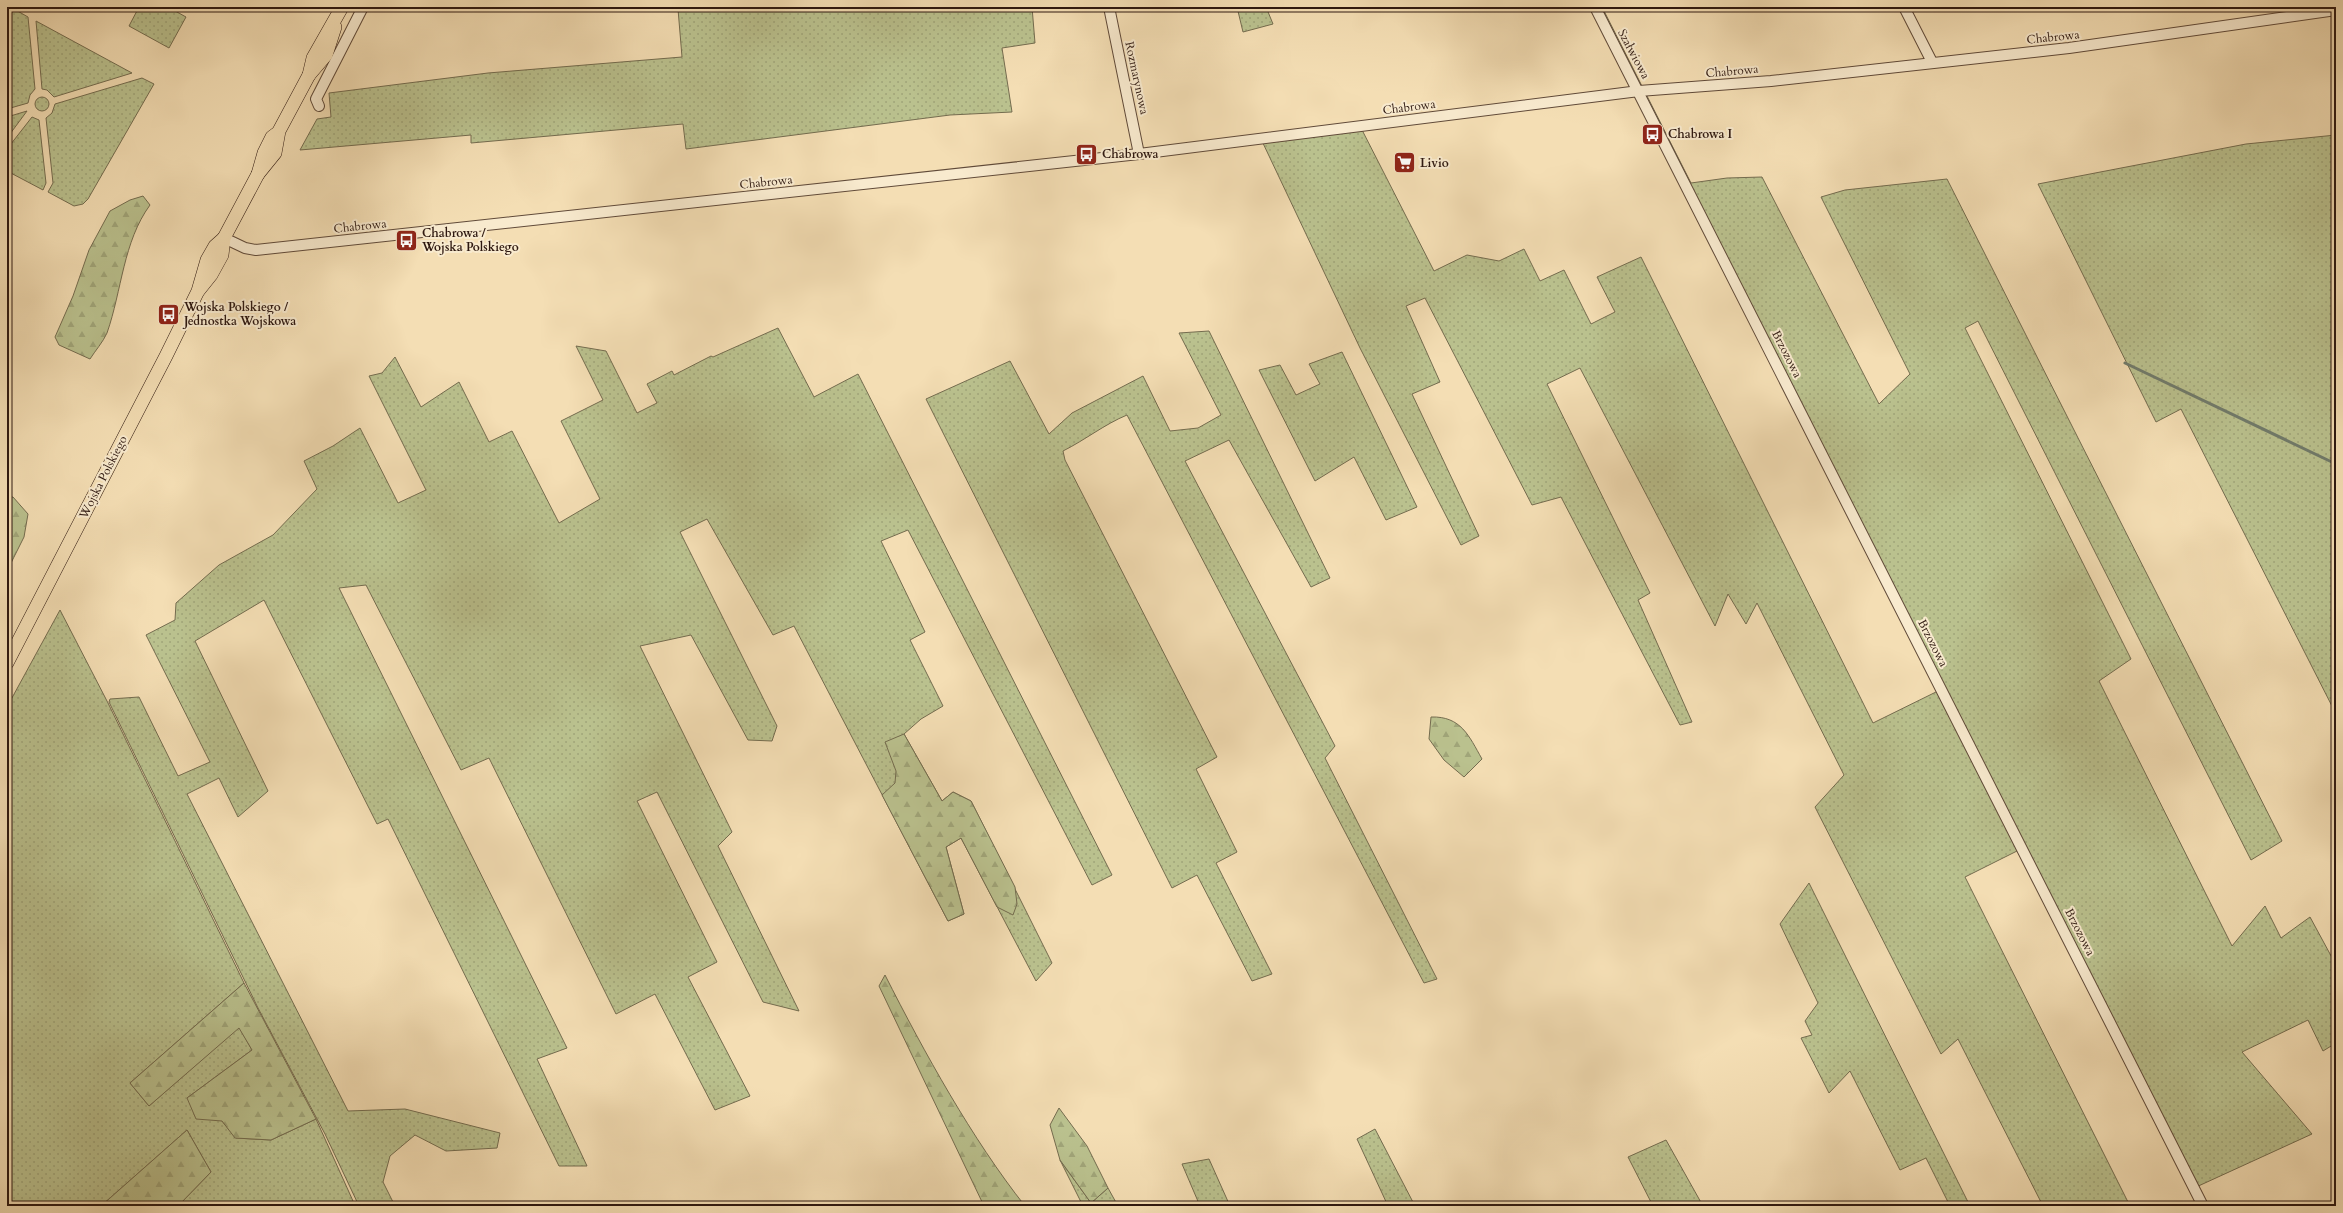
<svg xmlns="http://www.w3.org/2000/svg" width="2343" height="1213" viewBox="0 0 2343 1213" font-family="Cardo,serif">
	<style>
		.grass { fill: url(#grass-dots); stroke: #746c4f }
		.forest { fill: url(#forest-firs); stroke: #746c4f }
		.park { fill: #bac18e; stroke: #746c4f }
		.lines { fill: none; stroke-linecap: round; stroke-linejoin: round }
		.stream { stroke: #717b6b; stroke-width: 3 }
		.minor-casing { stroke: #604a39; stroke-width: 12 }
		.major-casing { stroke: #2e1810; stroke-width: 14 }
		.minor { stroke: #f8eace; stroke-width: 10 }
		.major { stroke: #f4deb4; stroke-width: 13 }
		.labels { text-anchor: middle; stroke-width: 4; stroke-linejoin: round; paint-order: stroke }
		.street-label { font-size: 12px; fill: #2e1810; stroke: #f8eace }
		.poi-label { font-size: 12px; font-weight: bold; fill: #2e1810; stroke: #f8eace; text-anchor: start }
	</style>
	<defs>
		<pattern id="grass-dots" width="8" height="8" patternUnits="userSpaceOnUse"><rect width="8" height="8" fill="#bac18e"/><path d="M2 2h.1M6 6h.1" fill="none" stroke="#a0a579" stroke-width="1.8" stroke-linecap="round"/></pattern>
		<pattern id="forest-firs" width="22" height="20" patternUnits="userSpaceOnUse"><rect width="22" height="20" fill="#bac18e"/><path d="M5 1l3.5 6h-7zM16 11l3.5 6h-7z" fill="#a0a579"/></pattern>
	</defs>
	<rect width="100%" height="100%" fill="#f4deb4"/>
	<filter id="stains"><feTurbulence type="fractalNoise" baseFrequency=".005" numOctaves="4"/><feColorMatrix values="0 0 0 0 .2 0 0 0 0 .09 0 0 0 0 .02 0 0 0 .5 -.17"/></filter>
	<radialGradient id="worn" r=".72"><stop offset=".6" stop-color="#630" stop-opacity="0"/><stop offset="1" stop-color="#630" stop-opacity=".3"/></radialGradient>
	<g class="grass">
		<path d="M139,7H168L186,17L169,48L129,26Z"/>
		<path d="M701,7H1032L1035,43L1002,48L1012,112L950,115L686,149L683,124L471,143V135L300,150L317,119L331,117L329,93L488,73L682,57L678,9Z"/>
		<path d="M1237,7H1266L1273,24L1243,32Z"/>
		<path d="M1595,7H1602L1691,183L1727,178L1762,177L1879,404L1910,374L1821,197L1845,190L1947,179L2282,841L2251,860L1978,321L1965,328L2131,659L2099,681L2232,946L2265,906L2281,938L2310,917L2336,965V1043L2323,1051L2308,1020L2242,1052L2312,1134L2194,1188L2023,848L1965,877L2130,1206H2043L1958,1039L1941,1054L1815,807L1844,775L1757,603L1746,624L1728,594L1715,626L1580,368L1547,384L1650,593L1638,600L1692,722L1680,725L1561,497L1532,505L1425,298L1406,306L1440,382L1412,394L1479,536L1461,545L1360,348L1261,139L1360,126L1434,271L1467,255L1499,261L1524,249L1540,281L1564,270L1591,324L1615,312L1597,277L1641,257L1873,723L1940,690Z"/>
		<path d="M14,9L28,17L35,89L30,95L28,103L7,109V20Z"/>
		<path d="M36,21L132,73L54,97L47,90L42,89Z"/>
		<path d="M142,78L154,84L88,199L83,204L74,206L48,192L53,183L46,118L52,113L55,104Z"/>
		<circle cx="42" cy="104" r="7"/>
		<path d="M27,111L7,138V117Z"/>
		<path d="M32,117L39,120L46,183L43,190L7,171V149Z"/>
		<path d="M2336,135V714L2181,409L2156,422L2038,184L2246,144Z"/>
		<path d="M778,328L814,397L858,374L1112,875L1092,885L908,530L881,541L925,632L910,640L943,706L921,719L904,734L942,801L953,792L971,801L1052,963L1036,981L961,838L946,847L964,914L948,921L794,626L773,635L707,519L680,532L777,726L772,741L748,740L691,635L640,646L732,832L718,846L799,1011L763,1002L657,792L637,801L717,962L688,977L750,1096L715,1110L655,994L616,1014L489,758L461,770L366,585L339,588L567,1048L537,1059L587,1166H559L388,819L377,824L264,600L195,641L268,791L238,817L219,778L187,794L348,1111L405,1109L500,1133L497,1148L446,1151L415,1135L390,1156L383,1182L395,1206H359L325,1134L258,1008L109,702L110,699L139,697L178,776L210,762L146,635L175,620L176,603L219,565L273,535L317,489L304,461L333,446L360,428L398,503L426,490L369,376L382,373L395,357L421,407L459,382L489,442L512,431L559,523L600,499L561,421L603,400L576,346L606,351L637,413L657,403L647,384L672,371L674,375L711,356L713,357Z"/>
		<path d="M1209,331L1330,578L1311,587L1229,440L1185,461L1335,746L1325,758L1437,979L1424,983L1127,415C1105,424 1085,440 1063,451L1065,460L1217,757L1196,769L1237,852L1216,863L1272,974L1252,981L1197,875L1172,888L926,399L1010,361L1049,434L1072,413L1143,376L1170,431L1198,428L1221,415L1179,333Z"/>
		<path d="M1342,352L1417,507L1386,520L1354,457L1315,481L1259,370L1280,365L1296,395L1320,384L1309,364Z"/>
		<path d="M60,610L108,703L244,983L130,1083L149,1106L239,1027L252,1050L187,1098L222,1121L236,1138L271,1140L316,1119L353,1201L347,1206H178L211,1172L187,1130L101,1206H7V707Z"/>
		<path d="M1809,883L1970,1206H1950L1926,1158L1900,1170L1850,1071L1829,1093L1801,1038L1812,1035L1805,1021L1818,1003L1780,924Z"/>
		<path d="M1375,1129L1415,1206H1388L1357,1139Z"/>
		<path d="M1666,1140L1703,1206H1653L1628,1157Z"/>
		<path d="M1209,1159L1230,1206H1200L1182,1164Z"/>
		<path d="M1060,1160L1091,1203L1108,1188L1118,1206H1083Z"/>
	</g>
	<g class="forest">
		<path d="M143,196L150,205C123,242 122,290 107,333C103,342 95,351 90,359L59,345L55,337L73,296L89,250L110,211L130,200Z"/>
		<path d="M7,497H13L28,514L24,537L7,571Z"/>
		<path d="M1431,717C1461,716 1469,736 1482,759L1464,777L1444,760L1429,739Z"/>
		<path d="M904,734L942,801L953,792L971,801L1015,887L1017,904L1013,915L997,907L961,838L946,847L964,914L948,921L882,795L895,783L896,771L885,742Z"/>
		<path d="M885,975C924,1052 972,1139 1025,1206H984L879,986Z"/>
		<path d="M244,983L316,1119L271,1140L235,1138L222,1121L196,1119L187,1098L252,1050L239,1028L149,1106L130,1083Z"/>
		<path d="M1059,1108L1087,1146L1108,1188L1091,1203L1060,1160L1050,1125Z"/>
		<path d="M187,1130L211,1172L178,1206H101Z"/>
	</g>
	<path class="park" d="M7,371C10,385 14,400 7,413Z"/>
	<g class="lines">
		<path class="stream" d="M2125,363L2336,464"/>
		<defs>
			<g id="minor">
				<path d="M1109,7L1139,154"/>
				<path d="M1595,7L2203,1206"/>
				<path d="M1904,7L1932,62"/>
				<path d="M319,106L316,99L363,7"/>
				<path d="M224,238L245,248L256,250L1139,154L1639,91L1771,81L2069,48L2336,10"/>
			</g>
			<g id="major">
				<path d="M309,75L326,55L335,27"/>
				<path d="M258,174L275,153L279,131L309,75L313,58L342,7"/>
				<path d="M199,290L211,275L222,255L224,238L258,174L264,153L272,137L276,134"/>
				<path d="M7,663L166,356L198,291L207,260L215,246L224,238"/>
			</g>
		</defs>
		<use href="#minor" class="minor-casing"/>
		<use href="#major" class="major-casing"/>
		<use href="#minor" class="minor"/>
		<use href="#major" class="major"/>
	</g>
	<defs>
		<symbol id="bus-square" viewBox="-11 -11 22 22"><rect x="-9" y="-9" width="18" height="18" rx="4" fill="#8f2418" stroke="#f8eace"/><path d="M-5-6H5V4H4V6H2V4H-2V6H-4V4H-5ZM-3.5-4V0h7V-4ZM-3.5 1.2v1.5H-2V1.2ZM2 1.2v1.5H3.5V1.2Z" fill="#fff"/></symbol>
		<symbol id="supermarket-square" viewBox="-11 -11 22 22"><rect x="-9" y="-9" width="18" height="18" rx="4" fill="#8f2418" stroke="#f8eace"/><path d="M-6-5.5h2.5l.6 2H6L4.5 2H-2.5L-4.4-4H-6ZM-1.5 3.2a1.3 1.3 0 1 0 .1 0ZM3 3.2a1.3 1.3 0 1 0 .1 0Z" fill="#fff"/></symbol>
	</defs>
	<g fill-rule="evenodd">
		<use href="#bus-square" x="1640" y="122" width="25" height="25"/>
		<use href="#bus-square" x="1074" y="142" width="25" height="25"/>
		<use href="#supermarket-square" x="1392" y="150" width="25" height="25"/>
		<use href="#bus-square" x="394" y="228" width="25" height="25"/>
		<use href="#bus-square" x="156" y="302" width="25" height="25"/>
	</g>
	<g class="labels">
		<g class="street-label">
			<text transform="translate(2053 37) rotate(-6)" y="4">Chabrowa</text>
			<text transform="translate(1634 54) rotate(62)" y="4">Szałwiowa</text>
			<text transform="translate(1732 71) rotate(-5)" y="4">Chabrowa</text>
			<text transform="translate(1137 78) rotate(78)" y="4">Rozmarynowa</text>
			<text transform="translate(1409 107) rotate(-7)" y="4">Chabrowa</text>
			<text transform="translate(766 182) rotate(-6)" y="4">Chabrowa</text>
			<text transform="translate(360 226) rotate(-6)" y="4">Chabrowa</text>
			<text transform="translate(1787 354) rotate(63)" y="4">Brzozowa</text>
			<text transform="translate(103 477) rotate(-63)" y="4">Wojska Polskiego</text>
			<text transform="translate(1933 643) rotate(63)" y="4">Brzozowa</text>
			<text transform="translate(2080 932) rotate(63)" y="4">Brzozowa</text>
		</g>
		<g class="poi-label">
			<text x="1668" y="138">Chabrowa I</text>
			<text x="1102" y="158">Chabrowa</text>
			<text x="1420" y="167">Livio</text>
			<text x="422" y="237">Chabrowa /<tspan x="422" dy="14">Wojska Polskiego</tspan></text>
			<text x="184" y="311">Wojska Polskiego /<tspan x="184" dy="14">Jednostka Wojskowa</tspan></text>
		</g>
	</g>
	<rect width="2343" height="1213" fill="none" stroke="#f4deb4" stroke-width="24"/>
	<rect x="8" y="8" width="2327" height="1197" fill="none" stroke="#2e1810" stroke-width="2"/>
	<rect x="12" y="12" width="2319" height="1189" fill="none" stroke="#2e1810"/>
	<rect width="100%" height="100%" filter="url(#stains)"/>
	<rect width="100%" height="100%" fill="url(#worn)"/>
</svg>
